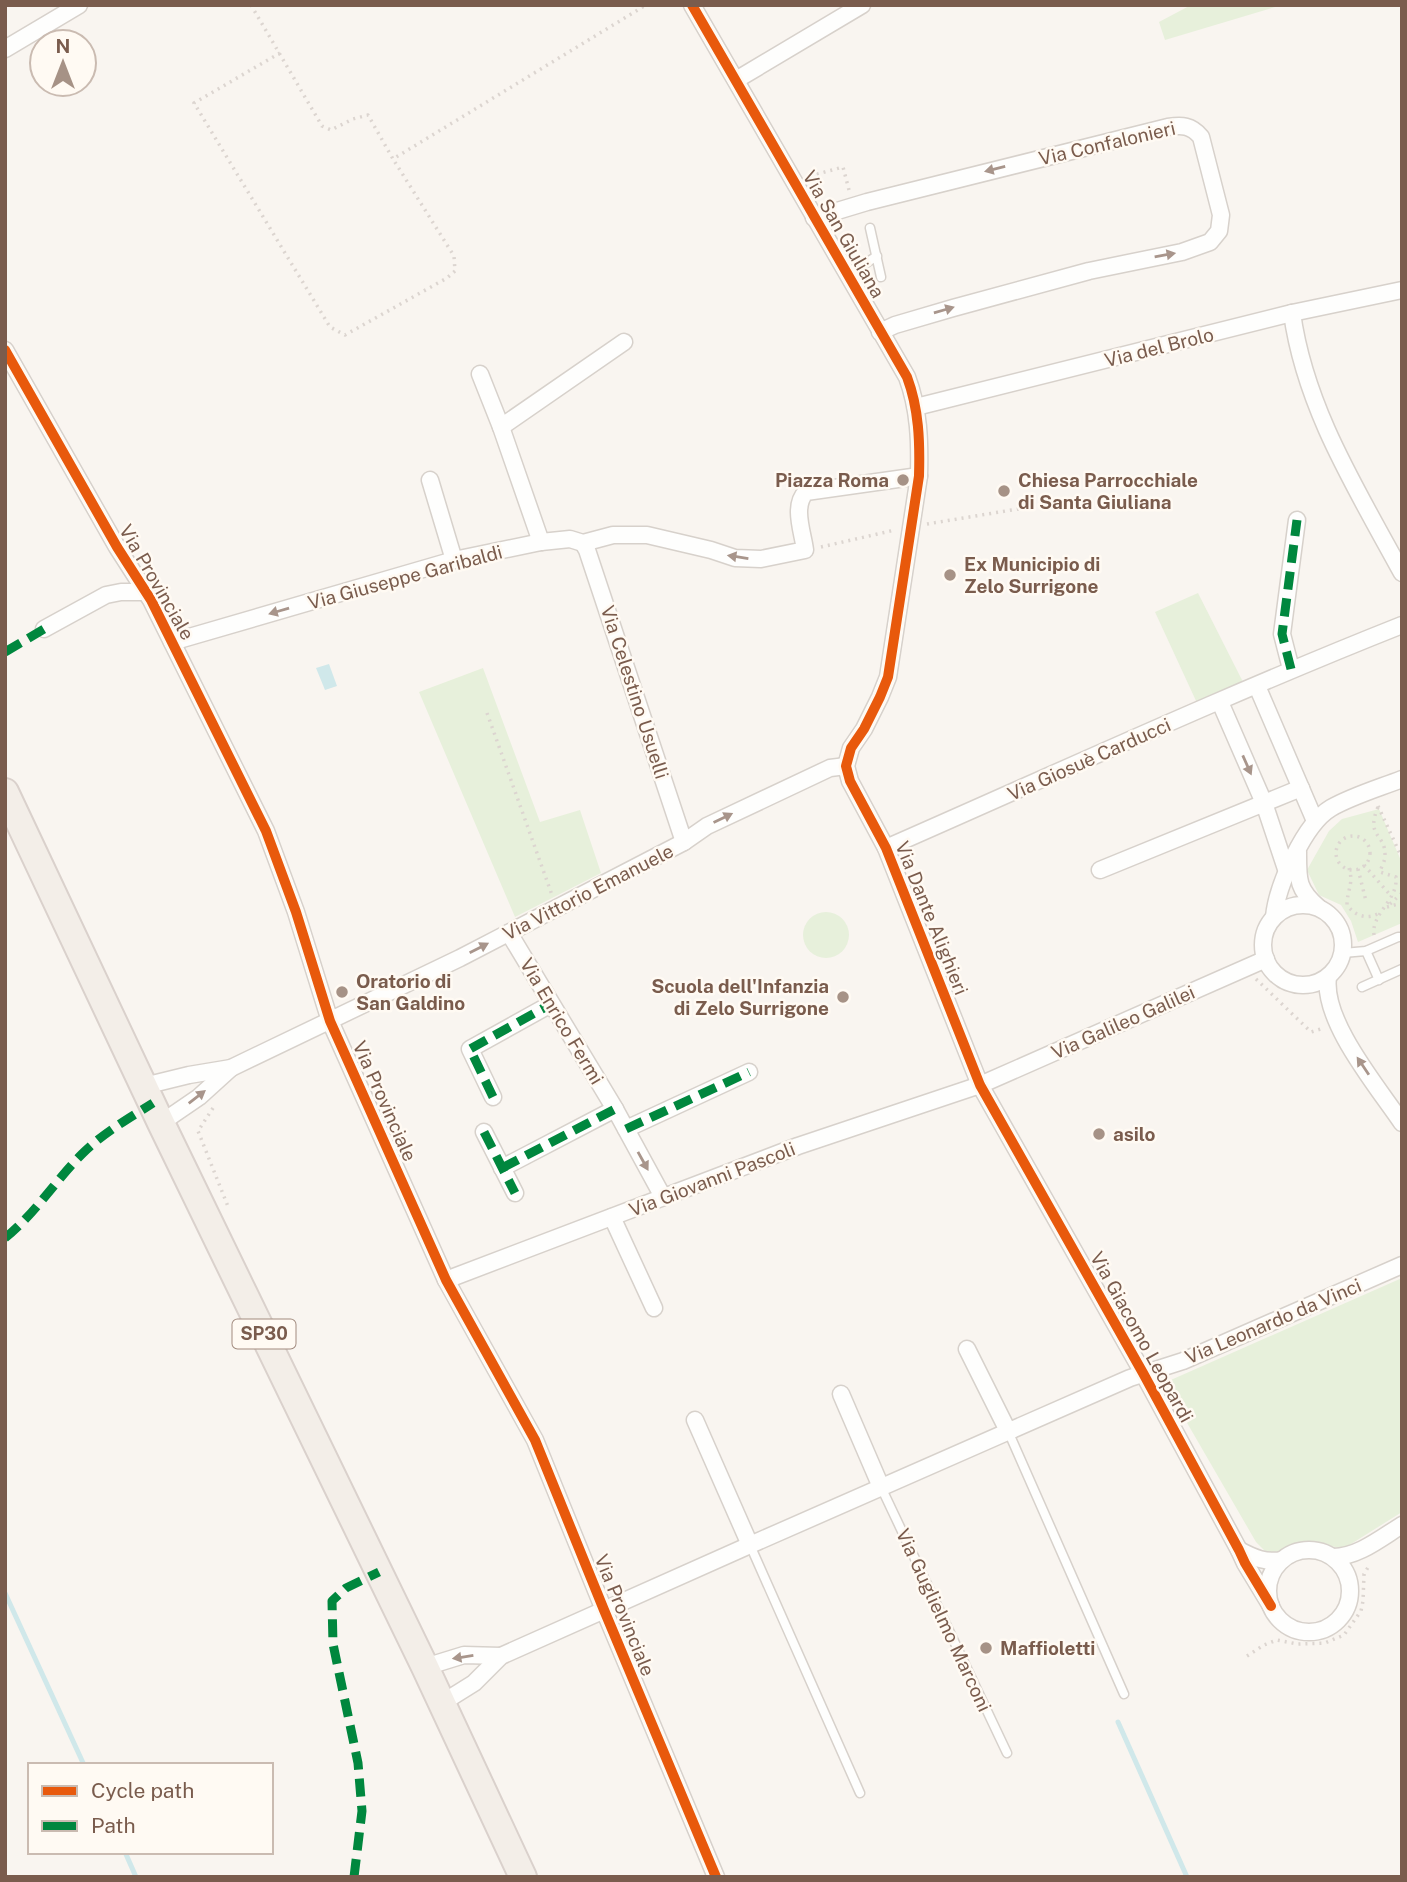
<svg xmlns="http://www.w3.org/2000/svg" width="1407" height="1882" viewBox="0 0 1407 1882" font-family="'Public Sans',sans-serif">
	<style>
		.green { fill: #e7f0db }
		.water { fill: #d0e8ea }
		.lines { fill: none; stroke-linecap: round; stroke-linejoin: round }
		.stream { stroke: #d0e8ea; stroke-width: 5 }
		.service-casing { stroke: #d7d1cb; stroke-width: 11 }
		.minor-casing { stroke: #d7d1cb; stroke-width: 19 }
		.primary-casing { stroke: #dad1cc; stroke-width: 30 }
		.path { stroke: #dcd5d0; stroke-width: 3.5; stroke-dasharray: 2 5; stroke-linecap: butt }
		.service { stroke: #fefefd; stroke-width: 8 }
		.minor { stroke: #fefefd; stroke-width: 16 }
		.primary { stroke: #f3eee8; stroke-width: 26 }
		.quiet { stroke: #00873e; stroke-width: 9; stroke-dasharray: 18 9; stroke-linecap: butt }
		.cycleway-casing { stroke: #fffaf3; stroke-width: 15 }
		.cycleway { stroke: #e8590c; stroke-width: 10 }
		.oneway { fill: #a8958b }
		.poi-dot { fill: #a69286; stroke: #fffaf3; stroke-width: 2.5 }
		.labels { text-anchor: middle; stroke-width: 5; stroke-linejoin: round; paint-order: stroke }
		.shield { fill: #fffaf3; stroke: #a28b7f; stroke-width: 2 }
		.shield-label { font-size: 18px; font-weight: bold; fill: #7a5c4d }
		.street-label { font-size: 19px; fill: #7a5c4d; stroke: #fffaf3 }
		.poi-label { font-size: 19px; font-weight: bold; fill: #7a5c4d; stroke: #fffaf3; text-anchor: start }
	</style>
	<rect width="100%" height="100%" fill="#f9f5f0"/>
	<g class="green">
		<path d="M1191,5H1282L1165,40L1159,22Z"/>
		<path d="M1198,593L1244,684L1197,703L1155,612Z"/>
		<path d="M483,668L540,822L580,810L601,873L515,917L419,692Z"/>
		<path d="M1379,809L1402,863V923L1358,942L1351,921L1341,905L1319,895L1307,870L1329,831L1342,819Z"/>
		<circle cx="826" cy="935" r="23"/>
		<path d="M1402,1278V1512L1343,1549L1319,1543L1305,1544L1268,1554L1256,1542L1164,1383Z"/>
	</g>
	<path class="water" d="M329,664L337,686L325,690L316,668Z"/>
	<g class="lines">
		<g class="stream">
			<path d="M5,1593L84,1765"/>
			<path d="M1118,1722L1187,1877"/>
			<path d="M125,1852L136,1877"/>
		</g>
		<defs>
			<g id="service">
				<path d="M870,228L881,277"/>
				<path d="M847,275L877,256"/>
				<path d="M1366,951L1379,980"/>
				<path d="M1343,953L1366,951L1398,937H1402"/>
				<path d="M1362,987L1402,969"/>
				<path d="M1008,1431L1124,1694"/>
				<path d="M881,1487L1007,1753"/>
				<path d="M750,1545L860,1793"/>
			</g>
			<g id="minor">
				<path d="M692,5L907,377C919,409 920,442 919,476L888,677L880,697L864,729L851,748L846,766L850,781L886,848L980,1085L1143,1373L1239,1550L1245,1563L1271,1606"/>
				<path d="M5,49L79,5"/>
				<path d="M736,80L862,5"/>
				<path d="M814,218L867,202L1168,127C1182,125 1191,125 1201,137L1221,215L1219,231L1210,242L1182,252L1089,271L953,308L895,325L880,332"/>
				<path d="M1292,313C1305,408 1357,490 1402,573"/>
				<path d="M5,350L117,547L151,600L266,831L296,912L330,1021L446,1280L535,1440L604,1610L716,1877"/>
				<path d="M480,374L501,427L541,542"/>
				<path d="M916,407L1292,313L1402,290"/>
				<path d="M501,427L624,342"/>
				<path d="M430,480L454,560"/>
				<path d="M583,543L587,550L684,842"/>
				<path d="M44,629L106,595L121,592H146"/>
				<path d="M172,642L454,560L541,542L570,539L583,543L613,535H647L711,550L735,558L761,559L805,550C803,533 792,506 806,492L919,476"/>
				<path d="M1291,669L1282,634L1297,520"/>
				<path d="M1257,686L1315,821"/>
				<path d="M1220,702L1264,803L1287,872"/>
				<path d="M886,848C1057,773 1228,694 1402,625"/>
				<path d="M1298,852C1298,879 1297,889 1318,907"/>
				<path d="M1100,870L1301,788"/>
				<circle cx="1303" cy="945" r="40"/>
				<path d="M1274,917C1277,886 1304,824 1331,808C1352,796 1379,788 1402,779"/>
				<path d="M509,933L615,1109L663,1197"/>
				<path d="M1328,977C1322,1021 1377,1086 1402,1123"/>
				<path d="M144,1086L189,1075L231,1068L460,958L684,842L707,826L830,768L846,766"/>
				<path d="M493,1097L470,1049L551,1004"/>
				<path d="M161,1123L199,1097L231,1068"/>
				<path d="M626,1129L749,1072"/>
				<path d="M484,1132L515,1193"/>
				<path d="M502,1168L615,1109"/>
				<path d="M612,1217L654,1308"/>
				<path d="M446,1280L798,1146L980,1085L1266,959"/>
				<path d="M967,1349L1008,1431"/>
				<path d="M841,1394L881,1487"/>
				<path d="M695,1420L750,1545"/>
				<path d="M1239,1550C1254,1558 1266,1563 1282,1560"/>
				<circle cx="1309" cy="1591" r="41"/>
				<path d="M1333,1557C1358,1557 1381,1538 1402,1525"/>
				<path d="M425,1667L464,1655L501,1656"/>
				<path d="M442,1703L474,1683L501,1656L750,1545L1130,1378L1183,1361L1402,1265"/>
			</g>
			<path id="primary" d="M5,792L161,1123L425,1667L523,1877"/>
		</defs>
		<use href="#service" class="service-casing"/>
		<use href="#minor" class="minor-casing"/>
		<use href="#primary" class="primary-casing"/>
		<g class="path">
			<path d="M251,5L322,126L331,130L353,119L368,115L393,159L646,5"/>
			<path d="M280,53L194,103L330,327L345,335L447,278L455,271L454,256L393,159"/>
			<path d="M810,176L843,167L849,190"/>
			<path d="M927,524L1030,507"/>
			<path d="M821,547L895,530"/>
			<path d="M487,713L552,895"/>
			<path d="M1378,806L1402,858"/>
			<circle cx="1353" cy="853" r="17"/>
			<path d="M1364,865L1392,897"/>
			<path d="M1349,868C1354,884 1347,890 1347,905C1355,916 1367,920 1379,913"/>
			<path d="M1358,869L1366,901"/>
			<path d="M1390,904L1402,893"/>
			<path d="M1387,907L1402,903"/>
			<path d="M1374,935C1371,913 1398,901 1396,877L1380,872C1381,867 1385,862 1385,856C1386,833 1365,838 1378,807"/>
			<path d="M1256,979L1311,1032L1324,1028"/>
			<path d="M213,1108L198,1131L229,1209"/>
			<path d="M1247,1656L1264,1645L1277,1640L1297,1644L1325,1643L1344,1635L1361,1611L1363,1601L1364,1574L1370,1564"/>
		</g>
		<use href="#service" class="service"/>
		<use href="#minor" class="minor"/>
		<use href="#primary" class="primary"/>
		<g class="quiet">
			<path d="M5,652L44,629"/>
			<path d="M1291,669L1282,634L1297,520"/>
			<path d="M493,1097L470,1049L551,1004"/>
			<path d="M626,1129L749,1072"/>
			<path d="M484,1132L515,1193"/>
			<path d="M502,1168L615,1109"/>
			<path d="M5,1238C35,1214 55,1181 82,1154C103,1133 128,1119 153,1103"/>
			<path d="M354,1877L362,1811L358,1763L333,1644L332,1601L346,1588L379,1572"/>
		</g>
		<defs>
			<g id="cycleway">
				<path d="M692,5L907,377C919,409 920,442 919,476L888,677L880,697L864,729L851,748L846,766L850,781L886,848L980,1085L1143,1373L1239,1550L1245,1563L1271,1606"/>
				<path d="M5,350L117,547L151,600L266,831L296,912L330,1021L446,1280L535,1440L604,1610L716,1877"/>
			</g>
		</defs>
		<use href="#cycleway" class="cycleway-casing"/>
		<use href="#cycleway" class="cycleway"/>
	</g>
	<defs><path id="oneway-solid" d="M-6-.8H1V-3.2L6.5 0L1 3.2V.8H-6Z" transform="scale(1.75)"/></defs>
	<g class="oneway">
		<use href="#oneway-solid" transform="translate(995 169) rotate(166)"/>
		<use href="#oneway-solid" transform="translate(1165 255) rotate(-10)"/>
		<use href="#oneway-solid" transform="translate(944 310) rotate(-16)"/>
		<use href="#oneway-solid" transform="translate(738 557) rotate(-171)"/>
		<use href="#oneway-solid" transform="translate(279 611) rotate(164)"/>
		<use href="#oneway-solid" transform="translate(1247 765) rotate(66)"/>
		<use href="#oneway-solid" transform="translate(723 818) rotate(-26)"/>
		<use href="#oneway-solid" transform="translate(479 948) rotate(-27)"/>
		<use href="#oneway-solid" transform="translate(1363 1066) rotate(-124)"/>
		<use href="#oneway-solid" transform="translate(197 1097) rotate(-38)"/>
		<use href="#oneway-solid" transform="translate(643 1161) rotate(61)"/>
		<use href="#oneway-solid" transform="translate(463 1657) rotate(171)"/>
	</g>
	<g class="poi-dot">
		<circle cx="903" cy="480" r="7"/>
		<circle cx="1004" cy="491" r="7"/>
		<circle cx="950" cy="575" r="7"/>
		<circle cx="342" cy="992" r="7"/>
		<circle cx="843" cy="997" r="7"/>
		<circle cx="1099" cy="1134" r="7"/>
		<circle cx="986" cy="1648" r="7"/>
	</g>
	<g class="labels">
		<rect class="shield" x="232.5" y="1319.5" width="63" height="29" rx="5"/>
		<g class="shield-label">
			<text x="264" y="1340">SP30</text>
		</g>
		<g class="street-label">
			<text transform="translate(1107 143) rotate(-13)" y="7">Via Confalonieri</text>
			<text transform="translate(844 234) rotate(60)" y="7">Via San Giuliana</text>
			<text transform="translate(1159 347) rotate(-14)" y="7">Via del Brolo</text>
			<text transform="translate(405 577) rotate(-15)" y="7">Via Giuseppe Garibaldi</text>
			<text transform="translate(157 582) rotate(60)" y="7">Via Provinciale</text>
			<text transform="translate(635 692) rotate(72)" y="7">Via Celestino Usuelli</text>
			<text transform="translate(1089 759) rotate(-24)" y="7">Via Giosuè Carducci</text>
			<text transform="translate(588 892) rotate(-27)" y="7">Via Vittorio Emanuele</text>
			<text transform="translate(932 918) rotate(68)" y="7">Via Dante Alighieri</text>
			<text transform="translate(562 1021) rotate(59)" y="7">Via Enrico Fermi</text>
			<text transform="translate(1123 1022) rotate(-24)" y="7">Via Galileo Galilei</text>
			<text transform="translate(385 1101) rotate(66)" y="7">Via Provinciale</text>
			<text transform="translate(712 1179) rotate(-21)" y="7">Via Giovanni Pascoli</text>
			<text transform="translate(1273 1321) rotate(-23)" y="7">Via Leonardo da Vinci</text>
			<text transform="translate(1142 1337) rotate(61)" y="7">Via Giacomo Leopardi</text>
			<text transform="translate(625 1615) rotate(68)" y="7">Via Provinciale</text>
			<text transform="translate(944 1620) rotate(65)" y="7">Via Guglielmo Marconi</text>
		</g>
		<g class="poi-label">
			<text x="889" y="487" text-anchor="end">Piazza Roma</text>
			<text x="1018" y="487">Chiesa Parrocchiale<tspan x="1018" dy="22">di Santa Giuliana</tspan></text>
			<text x="964" y="571">Ex Municipio di<tspan x="964" dy="22">Zelo Surrigone</tspan></text>
			<text x="356" y="988">Oratorio di<tspan x="356" dy="22">San Galdino</tspan></text>
			<text x="829" y="993" text-anchor="end">Scuola dell'Infanzia<tspan x="829" dy="22">di Zelo Surrigone</tspan></text>
			<text x="1113" y="1141">asilo</text>
			<text x="1000" y="1655">Maffioletti</text>
		</g>
	</g>
	<rect width="1407" height="1882" fill="none" stroke="#7a5c4d" stroke-width="14"/>
	<rect x="28" y="1763" width="245" height="91" fill="#fffaf3" stroke="#cabbb1" stroke-width="2"/>
	<rect x="42" y="1786" width="35" height="10" fill="#e8590c" stroke="#cabbb1" stroke-width="2"/>
	<text x="91" y="1798" font-size="21" fill="#7a5c4d">Cycle path</text>
	<rect x="42" y="1821" width="35" height="10" fill="#00873e" stroke="#cabbb1" stroke-width="2"/>
	<text x="91" y="1833" font-size="21" fill="#7a5c4d">Path</text>
	<g transform="translate(63 63)"><circle r="33" fill="#fffaf3" stroke="#cabbb1" stroke-width="2"/>
	<path d="M0-5L12 26L0 18L-12 26Z" fill="#a69286"/>
	<text y="-10" font-size="19" font-weight="bold" text-anchor="middle" fill="#7a5c4d">N</text>
	</g>
</svg>
